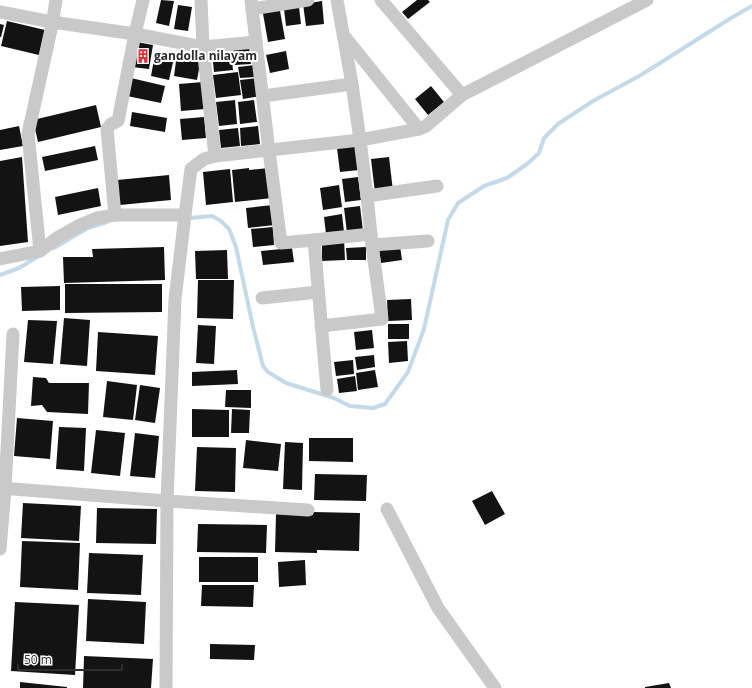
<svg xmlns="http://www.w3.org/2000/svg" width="752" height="688" viewBox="0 0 752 688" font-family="'Open Sans',sans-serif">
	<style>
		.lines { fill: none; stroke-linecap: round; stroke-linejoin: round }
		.stream { stroke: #c5dae9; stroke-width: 4 }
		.building { fill: #131313 }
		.street { stroke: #c9c9c9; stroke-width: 13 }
		.labels { text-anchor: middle; stroke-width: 4; stroke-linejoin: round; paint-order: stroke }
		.poi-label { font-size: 12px; font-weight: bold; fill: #2c2c2c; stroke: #fff; text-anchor: start }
	</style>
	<rect width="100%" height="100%" fill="#fff"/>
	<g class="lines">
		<g class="stream">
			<path d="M190,218L212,216L221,221L229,229L236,247L253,327L263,366L268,372L286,383L334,398L350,406L373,408L385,404L408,372L424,329L448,220L458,203L484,186L507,178L527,164L539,153L544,138L558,124L593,101L641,75L731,18L752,6"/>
			<path d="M54,248L88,228L107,222"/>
			<path d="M0,275L19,268L39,256"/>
		</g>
	</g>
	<g class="building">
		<path d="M161,0L174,1L169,26L156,23Z"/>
		<path d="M417,0H428L430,2L408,19L402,12Z"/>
		<path d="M322,1L324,24L306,26L303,4Z"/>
		<path d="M178,5L192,7L188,31L174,29Z"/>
		<path d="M279,5L285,39L268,42L262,8Z"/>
		<path d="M299,7L301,24L286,26L284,9Z"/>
		<path d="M7,21L45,30L39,55L1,46Z"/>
		<path d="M0,24L4,25L1,37H0Z"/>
		<path d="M137,42L153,45L149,69L132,67Z"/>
		<path d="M249,46L251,64L235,65L233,47Z"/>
		<path d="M286,51L289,69L270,73L266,55Z"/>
		<path d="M231,52L233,70L214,72L212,53Z"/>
		<path d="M155,54L174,58L169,80L151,76Z"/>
		<path d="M177,54L201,58L197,80L174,76Z"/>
		<path d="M255,65L256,77L240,78L238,67Z"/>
		<path d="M238,72L241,95L216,98L213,75Z"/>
		<path d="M131,78L165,86L161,103L127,96Z"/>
		<path d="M258,78L261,96L243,99L240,80Z"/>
		<path d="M203,82L205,109L181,111L179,84Z"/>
		<path d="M431,86L444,102L428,115L415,99Z"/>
		<path d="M235,100L237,124L219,126L216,102Z"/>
		<path d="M254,100L257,122L240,124L238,102Z"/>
		<path d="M96,105L101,127L38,142L33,120Z"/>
		<path d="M132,112L167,118L165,132L130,126Z"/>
		<path d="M204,117L206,138L182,140L180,119Z"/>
		<path d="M19,126L23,146L0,150V130Z"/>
		<path d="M258,126L260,144L241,146L240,128Z"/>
		<path d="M238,128L240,146L221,148L219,130Z"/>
		<path d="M95,146L98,160L45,171L42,157Z"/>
		<path d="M356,146L359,170L340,172L337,148Z"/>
		<path d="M22,157L28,242L0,246V161Z"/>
		<path d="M389,157L393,191L375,193L371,159Z"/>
		<path d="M249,168V170L269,168L272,198L235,202L232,170Z"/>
		<path d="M230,169L233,202L206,205L203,172Z"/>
		<path d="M169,175L171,200L120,205L117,180Z"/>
		<path d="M358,177L361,200L345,202L342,179Z"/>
		<path d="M339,185L342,207L323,210L320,188Z"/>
		<path d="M98,188L101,206L58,215L55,197Z"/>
		<path d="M273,205L275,225L248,228L246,208Z"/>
		<path d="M360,206L363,231L347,233L344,208Z"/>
		<path d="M342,214L344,232L326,234L324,217Z"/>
		<path d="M273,227L274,245L253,247L251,229Z"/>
		<path d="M344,239L345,260L322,261V240Z"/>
		<path d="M400,246L402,260L381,263L379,249Z"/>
		<path d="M164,247L165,280L64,283L63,257H93L92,249Z"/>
		<path d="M366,247V260H347L346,248Z"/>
		<path d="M292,248L294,262L263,265L261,251Z"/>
		<path d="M227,250L228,279H196L195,251Z"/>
		<path d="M198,280H234L233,319L197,318Z"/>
		<path d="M65,284H162V312L65,313Z"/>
		<path d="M60,286V310L22,311L21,287Z"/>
		<path d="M411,299L412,320L388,321L387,300Z"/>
		<path d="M64,318L90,320L87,366L60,364Z"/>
		<path d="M28,320L57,321L53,364L24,362Z"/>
		<rect x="388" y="324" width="21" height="15"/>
		<path d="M198,325L216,326L214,364L196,363Z"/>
		<path d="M372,330L374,348L356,350L354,332Z"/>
		<path d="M98,332L158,336L155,375L96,371Z"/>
		<path d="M407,341L408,361L389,363L388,342Z"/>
		<path d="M374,355L375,367L357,370L355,357Z"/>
		<path d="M353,360L354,374L336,376L334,362Z"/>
		<path d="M237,370L238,384L192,386V372Z"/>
		<path d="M375,370L378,387L358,390L356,373Z"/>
		<path d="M355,376L357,391L339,393L337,379Z"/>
		<path d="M33,377L46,378L49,383H89L88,414L47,412L42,405L31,406Z"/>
		<path d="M107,381L137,385L133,420L103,417Z"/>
		<path d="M140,385L160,388L155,423L135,420Z"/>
		<path d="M226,390H251V408L225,407Z"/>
		<path d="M192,409L229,410V437H192Z"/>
		<path d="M232,409L250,410L249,433H231Z"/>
		<path d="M17,418L53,421L50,459L14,456Z"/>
		<path d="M59,427L86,428L84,471L56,469Z"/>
		<path d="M96,430L125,433L120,476L91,473Z"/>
		<path d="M135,433L159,436L155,478L130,476Z"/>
		<path d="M309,438H353V462L309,461Z"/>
		<path d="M246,440L281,444L278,471L243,468Z"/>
		<path d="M285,442L303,443L302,490L283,489Z"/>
		<path d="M197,447L236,448L235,492L195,491Z"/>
		<path d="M315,474L367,475L366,501L314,500Z"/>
		<path d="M492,491L505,514L485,525L472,501Z"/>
		<path d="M23,503L81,506L79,541L21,538Z"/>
		<path d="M97,508L157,509L156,544L96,543Z"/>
		<path d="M313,512L360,513L359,551L317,550V553L275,552L276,514L313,515Z"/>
		<path d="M198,524L267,525L266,553L197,552Z"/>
		<path d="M22,541L80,543L78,590L20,587Z"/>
		<path d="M89,553L143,555L141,595L87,593Z"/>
		<rect x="199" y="557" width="59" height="25"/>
		<path d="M305,560L306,585L279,587L278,562Z"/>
		<path d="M202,585H254L253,607L201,606Z"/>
		<path d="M88,599L146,602L144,644L86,641Z"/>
		<path d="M15,602L79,605L75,675L11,671Z"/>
		<path d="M210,644L255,645L254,660L210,659Z"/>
		<path d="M84,656L153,659L151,688H83Z"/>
		<path d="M20,682L67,687V688H20Z"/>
		<path d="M669,683L671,688H645V687Z"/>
	</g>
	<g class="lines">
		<g class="street">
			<path d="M201,0L203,47L215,156"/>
			<path d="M251,0L269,151L281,243L314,240L327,390"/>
			<path d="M381,0L462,95"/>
			<path d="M252,9L308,0"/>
			<path d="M0,12L52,22L135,34L203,47L256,42"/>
			<path d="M345,37L419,129"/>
			<path d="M263,96L352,84"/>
			<path d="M367,196L437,186"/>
			<path d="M115,215L107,129L111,124L118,121L135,34L143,0"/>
			<path d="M314,240L371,234"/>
			<path d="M372,245L428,241"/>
			<path d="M40,251L57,238L80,225L97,218L115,215H185"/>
			<path d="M0,259L40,251L28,134L52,25L56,0"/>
			<path d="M262,298L318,292"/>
			<path d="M321,326L382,319L372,245L367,196L360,140L352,84L337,0"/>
			<path d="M0,488L167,501L308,510"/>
			<path d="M387,509L438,608L495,688"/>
			<path d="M0,549L5,489L13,334"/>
			<path d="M166,688L167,501L175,299L185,215L191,169L204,159L215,156L360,140L419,129L426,126L462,95L647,0"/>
		</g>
	</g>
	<defs>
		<symbol id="building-bare" viewBox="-9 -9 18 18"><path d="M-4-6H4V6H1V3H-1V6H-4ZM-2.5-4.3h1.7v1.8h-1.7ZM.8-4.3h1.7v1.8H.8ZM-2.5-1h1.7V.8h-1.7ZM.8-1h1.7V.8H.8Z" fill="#df3136" stroke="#fff" stroke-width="2.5" paint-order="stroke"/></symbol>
	</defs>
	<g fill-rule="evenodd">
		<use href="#building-bare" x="133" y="46" width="20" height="20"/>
	</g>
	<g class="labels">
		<g class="poi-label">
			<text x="154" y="60">gandolla nilayam</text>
		</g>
	</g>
	<path d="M18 664v6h104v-6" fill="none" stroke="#2c2c2c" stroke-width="2"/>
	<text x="24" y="664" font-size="12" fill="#2c2c2c" stroke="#ffffff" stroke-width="3" paint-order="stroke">50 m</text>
</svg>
